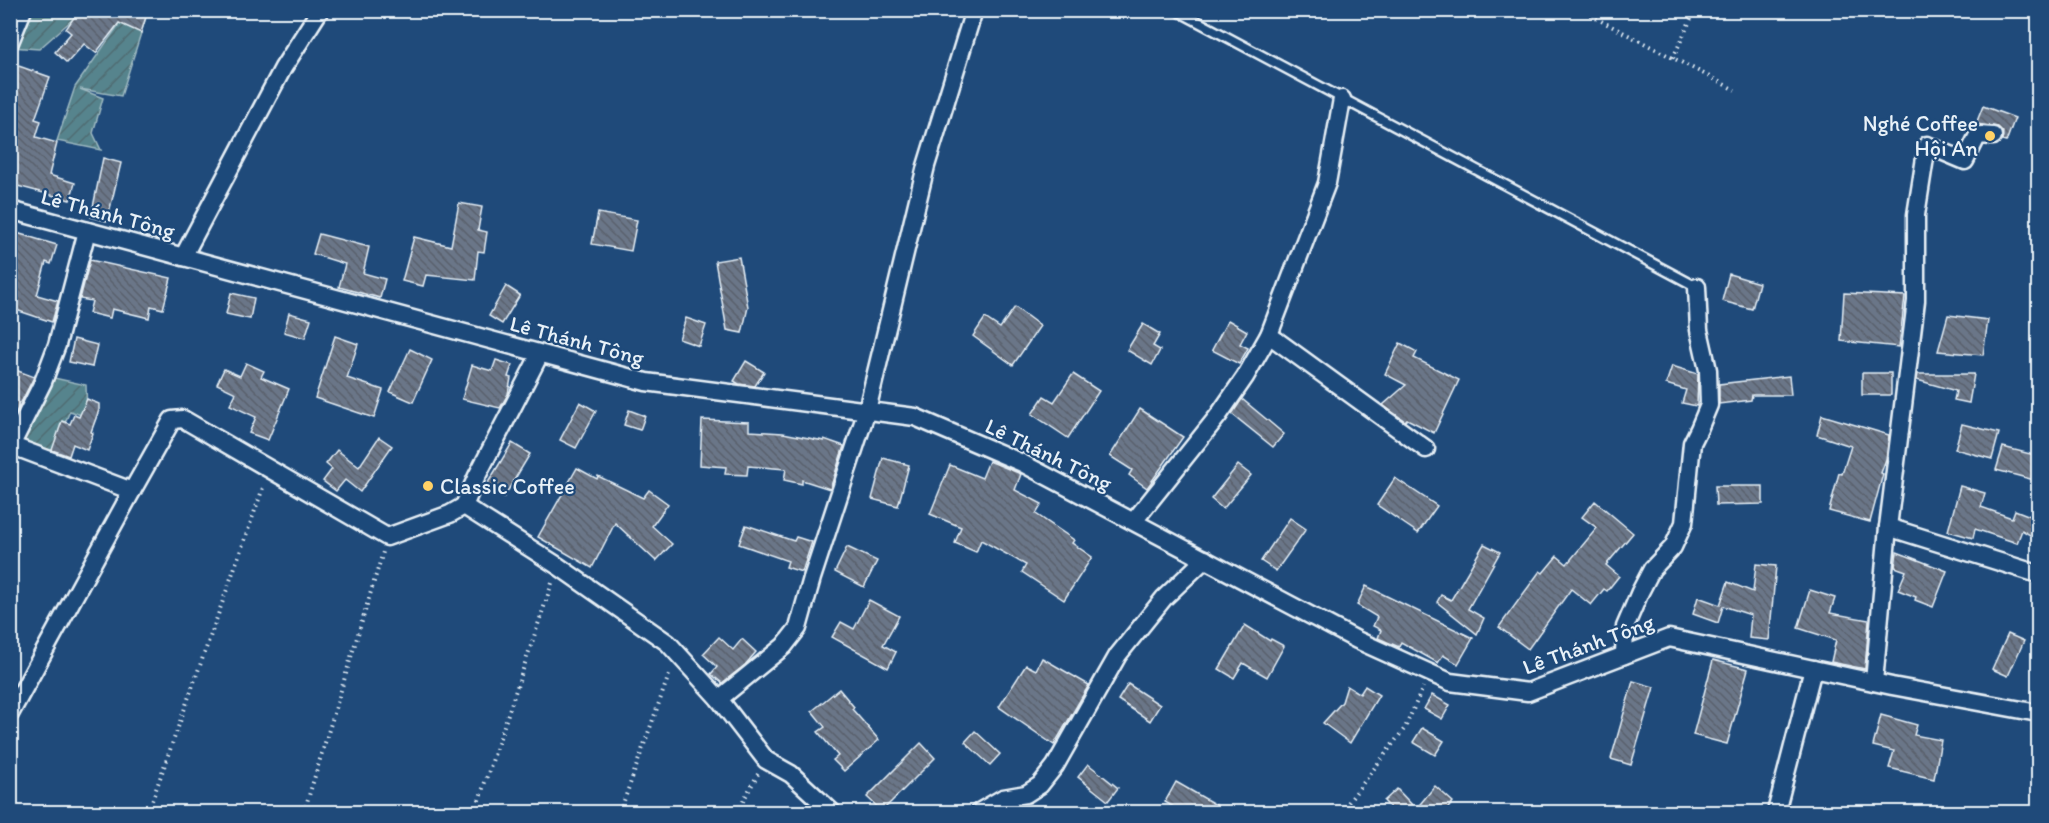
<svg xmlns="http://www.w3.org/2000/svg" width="2049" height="823" font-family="Itim,sans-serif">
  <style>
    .garden { fill: url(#garden-furrows); stroke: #9fbac2; stroke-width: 1.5 }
    .building { fill: url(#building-back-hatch); stroke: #e8f1f8; stroke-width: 1.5 }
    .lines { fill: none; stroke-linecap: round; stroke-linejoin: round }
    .service-casing { stroke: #e8f1f8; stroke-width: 13 }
    .minor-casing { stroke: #e8f1f8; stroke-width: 21 }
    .path { stroke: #e8f1f8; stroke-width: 4; stroke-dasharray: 1.5 4.5; stroke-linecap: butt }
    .service { stroke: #1f4a7a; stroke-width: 8 }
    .minor { stroke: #1f4a7a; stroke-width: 16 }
    .poi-dot { fill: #ffd166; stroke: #1f4a7a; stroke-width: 2 }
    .labels { text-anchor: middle; stroke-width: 4.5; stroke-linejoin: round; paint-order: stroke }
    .poi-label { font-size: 22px; fill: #e8f1f8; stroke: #1f4a7a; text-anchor: end }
    .street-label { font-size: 22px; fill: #e8f1f8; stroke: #1f4a7a }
  </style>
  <defs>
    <pattern id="garden-furrows" width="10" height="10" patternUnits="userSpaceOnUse" patternTransform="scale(1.5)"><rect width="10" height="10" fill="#56848d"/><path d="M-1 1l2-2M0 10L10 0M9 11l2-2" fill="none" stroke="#506c72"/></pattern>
    <pattern id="building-back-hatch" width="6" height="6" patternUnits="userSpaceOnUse" patternTransform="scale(1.5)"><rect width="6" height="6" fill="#6a7688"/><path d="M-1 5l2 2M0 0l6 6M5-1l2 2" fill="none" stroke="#5a616c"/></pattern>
  </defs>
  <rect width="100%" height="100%" fill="#1f4a7a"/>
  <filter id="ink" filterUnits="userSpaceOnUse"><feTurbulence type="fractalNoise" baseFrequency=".0167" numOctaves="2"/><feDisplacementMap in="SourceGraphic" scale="12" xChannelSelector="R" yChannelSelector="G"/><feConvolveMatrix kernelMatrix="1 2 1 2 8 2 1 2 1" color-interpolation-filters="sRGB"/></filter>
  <g filter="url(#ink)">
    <g class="garden">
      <polygon points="28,11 82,11 39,49 11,47"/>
      <polygon points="100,11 148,11 121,96 80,89 103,98 93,133 101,150 57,141 75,87 118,26"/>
      <polygon points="45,376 86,385 87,417 70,411 49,460 11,445"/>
    </g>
    <g class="building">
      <polygon points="79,10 148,10 141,33 119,23 96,53 84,44 67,63 55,52 71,33 66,29"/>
      <polygon points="10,63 50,77 35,119 41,121 36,137 57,143 49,175 75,183 70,200 10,184"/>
      <polygon points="1983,106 2015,118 2006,142 2002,141 2003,132 1998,127 1976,124"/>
      <polygon points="103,158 121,163 107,221 91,217"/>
      <polygon points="459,203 482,207 478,230 487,232 484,252 478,251 475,280 426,275 423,286 402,281 414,237 451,246"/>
      <polygon points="598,213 637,220 631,251 592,244"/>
      <polygon points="10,231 57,245 51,264 46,262 37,295 58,301 52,322 10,308 10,288 15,275 10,274"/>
      <polygon points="319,234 369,247 363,273 385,279 380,298 339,287 345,264 313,254"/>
      <polygon points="739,257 748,307 742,333 727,330 715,261"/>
      <polygon points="90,260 171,278 163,309 151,306 149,318 112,309 110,318 89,313 92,301 80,299"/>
      <polygon points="1729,274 1759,283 1752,309 1722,301"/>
      <polygon points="506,286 520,295 502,324 489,316"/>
      <polygon points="231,293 254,298 250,319 226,314"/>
      <polygon points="1844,293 1905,296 1899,347 1841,341"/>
      <polygon points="1015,307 1040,326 1013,365 973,336 985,318 1000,328"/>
      <polygon points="289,313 311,319 305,338 284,332"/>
      <polygon points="1948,315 1988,320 1983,355 1938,351"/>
      <polygon points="686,318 706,325 699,346 679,339"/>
      <polygon points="1228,320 1247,331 1240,344 1248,348 1239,364 1212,350"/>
      <polygon points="1143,324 1160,334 1153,346 1160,350 1152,365 1127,350"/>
      <polygon points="335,336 358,344 347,378 383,390 374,418 315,398"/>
      <polygon points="74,339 97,345 92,367 69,362"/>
      <polygon points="1400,343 1417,352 1414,358 1459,380 1434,433 1407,419 1405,421 1383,405 1406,385 1385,374"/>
      <polygon points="410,349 432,360 413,402 390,392"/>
      <polygon points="496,360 512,365 508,377 511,378 508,394 500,408 462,399 472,365 492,371"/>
      <polygon points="746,361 764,372 755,386 739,384 734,381"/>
      <polygon points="246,363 264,371 261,377 289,389 268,440 249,433 256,417 230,405 236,393 217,384 224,369 240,376"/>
      <polygon points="1672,366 1698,374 1697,406 1682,403 1686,390 1666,384"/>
      <polygon points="10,368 34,377 10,424"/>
      <rect x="1862" y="373" width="29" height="22"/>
      <polygon points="1073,374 1099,391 1068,438 1032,414 1044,396 1054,402"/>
      <polygon points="1918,374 1974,374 1969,403 1954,400 1956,391 1917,380"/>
      <polygon points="1789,376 1791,395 1752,395 1751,400 1719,404 1719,384"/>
      <polygon points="87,399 99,404 99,410 91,432 93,433 87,450 73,444 69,456 52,450 62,421 70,424 74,415 79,417"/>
      <polygon points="1242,399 1284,434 1273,447 1232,414"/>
      <polygon points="580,402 596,411 576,448 560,440"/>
      <polygon points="1140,409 1183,437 1147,488 1129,475 1132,470 1110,456"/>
      <polygon points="629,410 645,416 640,430 624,425"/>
      <polygon points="1822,415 1889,435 1886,459 1881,473 1883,474 1870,522 1829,511 1839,473 1842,474 1851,446 1817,435"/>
      <polygon points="702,420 749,422 749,431 783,433 824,441 824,439 844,446 830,489 802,480 802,484 784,480 786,469 748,466 747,475 725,474 726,467 700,465"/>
      <polygon points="1962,424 1999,433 1992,459 1955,449"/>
      <polygon points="379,437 392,446 360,492 345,480 336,491 323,481 332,469 326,464 337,450 359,467"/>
      <polygon points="512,443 530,454 504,497 486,486"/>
      <polygon points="2003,447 2038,456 2038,481 1996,470"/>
      <polygon points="883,458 909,465 898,506 872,499"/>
      <polygon points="989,461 1021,474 1015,490 1042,504 1036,514 1074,540 1072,543 1092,557 1064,600 1022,572 1026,565 981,540 976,552 955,543 961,527 930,514 950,465 982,478"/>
      <polygon points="1238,465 1251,475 1223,509 1211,499"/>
      <polygon points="577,468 597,479 598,476 643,498 649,490 668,504 652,526 672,544 656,561 615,523 592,568 538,537"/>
      <polygon points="1395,478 1437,506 1418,533 1377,505"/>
      <polygon points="1715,486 1763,486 1763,504 1716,505"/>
      <polygon points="1960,486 1985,493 1981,507 2012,518 2015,510 2038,519 2038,540 2022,530 2017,543 1975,529 1973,538 1948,531"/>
      <polygon points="1595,501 1633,533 1606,565 1619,576 1607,591 1604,589 1591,605 1571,589 1528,649 1499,627 1540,571 1543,573 1557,556 1567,564 1597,528 1582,517"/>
      <polygon points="1290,518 1306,529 1276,571 1261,561"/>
      <polygon points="746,525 794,541 796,537 812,542 802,572 786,567 788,561 739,544"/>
      <polygon points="1484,544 1500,552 1468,609 1484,618 1477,634 1437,602 1441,595 1451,600"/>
      <polygon points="847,547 877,561 864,587 835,572"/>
      <polygon points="1897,552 1947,571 1933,607 1915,600 1916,597 1898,590 1906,571 1895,567"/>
      <polygon points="1756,564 1776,566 1769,640 1749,638 1751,615 1723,606 1718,623 1693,614 1698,597 1720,605 1728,582 1753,592"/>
      <polygon points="1366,586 1473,638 1458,664 1443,655 1438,663 1401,642 1399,647 1378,638 1381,630 1373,626 1377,617 1357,605"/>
      <polygon points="1810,590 1835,598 1830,613 1869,620 1865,669 1831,662 1836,640 1798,628"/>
      <polygon points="869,600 899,616 883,645 896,652 888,668 832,637 841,622 854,629"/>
      <polygon points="1245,625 1270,641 1271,639 1284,646 1267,677 1243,663 1234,678 1219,669"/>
      <polygon points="2008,634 2024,641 2008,676 1992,669"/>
      <polygon points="719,637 733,650 742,639 756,652 745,665 722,683 711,674 717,667 703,654"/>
      <polygon points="1042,658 1089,685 1054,745 999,707 1026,665 1036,670"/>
      <polygon points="1713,660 1748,669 1727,744 1693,735"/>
      <polygon points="1633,681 1654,687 1631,765 1611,759"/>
      <polygon points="1128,684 1160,705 1150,721 1118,700"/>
      <polygon points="1347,686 1360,694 1365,686 1379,695 1350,743 1323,723 1342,702"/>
      <polygon points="839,689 854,707 852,709 879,740 844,771 833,760 838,756 818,732 825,727 812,711"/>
      <polygon points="1432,695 1450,705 1442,719 1424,709"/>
      <polygon points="1881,715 1917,725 1914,735 1941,740 1934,779 1889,768 1894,751 1873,746"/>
      <polygon points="1422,728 1444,741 1435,755 1413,742"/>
      <polygon points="975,731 1000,754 990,765 965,742"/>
      <polygon points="921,743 935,758 882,811 867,797"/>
      <polygon points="1088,764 1118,788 1108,801 1078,777"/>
      <polygon points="1176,782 1230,813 1184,813 1165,802"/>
      <polygon points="1435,786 1453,802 1444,813 1395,813 1384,801 1397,789 1416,809"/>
    </g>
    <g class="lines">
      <g class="service-casing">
        <polyline id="service" points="1176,10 1697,287"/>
      </g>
      <g class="minor-casing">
        <g id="minor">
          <polyline points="10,42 23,10"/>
          <polyline points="10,210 646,382 915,417 1022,463 1357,640 1450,682 1528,692 1669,638 1892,686 2038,713"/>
          <polyline points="183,257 283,68 320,10"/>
          <polyline points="1269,335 1426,449"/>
          <polyline points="10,445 132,491 172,420 183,419 387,537 450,514 464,506 558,566 668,643 719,699 766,760 791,774 832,812"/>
          <polyline points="11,446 43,382 57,345 87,231"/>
          <polyline points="464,506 477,476 540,354"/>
          <polyline points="1134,521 1218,416 1245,377 1269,335 1327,183 1342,99"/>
          <polyline points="1888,527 2038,574"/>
          <polyline points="1624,655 1625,627 1640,592 1652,569 1673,547 1684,523 1692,443 1699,429 1709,405 1708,370 1699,330 1697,287"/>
          <polyline points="1874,682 1888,527 1916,301 1916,215 1927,145 1965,161 1978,135 1993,136"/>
          <polyline points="719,699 784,646 798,628 812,578 867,410 926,166 974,10"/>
          <polyline points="10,714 132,491"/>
          <polyline points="979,812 1003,798 1026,794 1040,785 1055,766 1118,655 1164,598 1205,559"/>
          <polyline points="1776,812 1813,669"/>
        </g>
      </g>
      <g class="path">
        <polyline points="1580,10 1735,90"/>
        <polyline points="1673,58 1695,10"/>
        <polyline points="148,812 264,485"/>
        <polyline points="304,812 383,552"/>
        <polyline points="475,812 552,583"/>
        <polyline points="620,812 670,672"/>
        <polyline points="737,812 758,774"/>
        <polyline points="1341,812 1405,728 1423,687"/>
      </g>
      <use href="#service" class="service"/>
      <use href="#minor" class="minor"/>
    </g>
  </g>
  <g class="poi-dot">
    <circle cx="1990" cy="136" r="6"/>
    <circle cx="428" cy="486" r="6"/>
  </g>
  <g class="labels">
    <g class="poi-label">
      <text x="1978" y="131">Nghé Coffee<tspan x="1978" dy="25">Hội An</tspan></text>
      <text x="440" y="494" text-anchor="start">Classic Coffee</text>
    </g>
    <g class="street-label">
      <text transform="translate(108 213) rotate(15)" y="8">Lê Thánh Tông</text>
      <text transform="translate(577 340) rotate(15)" y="8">Lê Thánh Tông</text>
      <text transform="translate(1049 454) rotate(26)" y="8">Lê Thánh Tông</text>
      <text transform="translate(1588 644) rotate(-20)" y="8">Lê Thánh Tông</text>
    </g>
  </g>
  <rect width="2049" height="823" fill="none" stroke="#1f4a7a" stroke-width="36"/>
  <rect x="18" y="18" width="2013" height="787" fill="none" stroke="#e8f1f8" stroke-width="2" filter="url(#ink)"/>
</svg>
